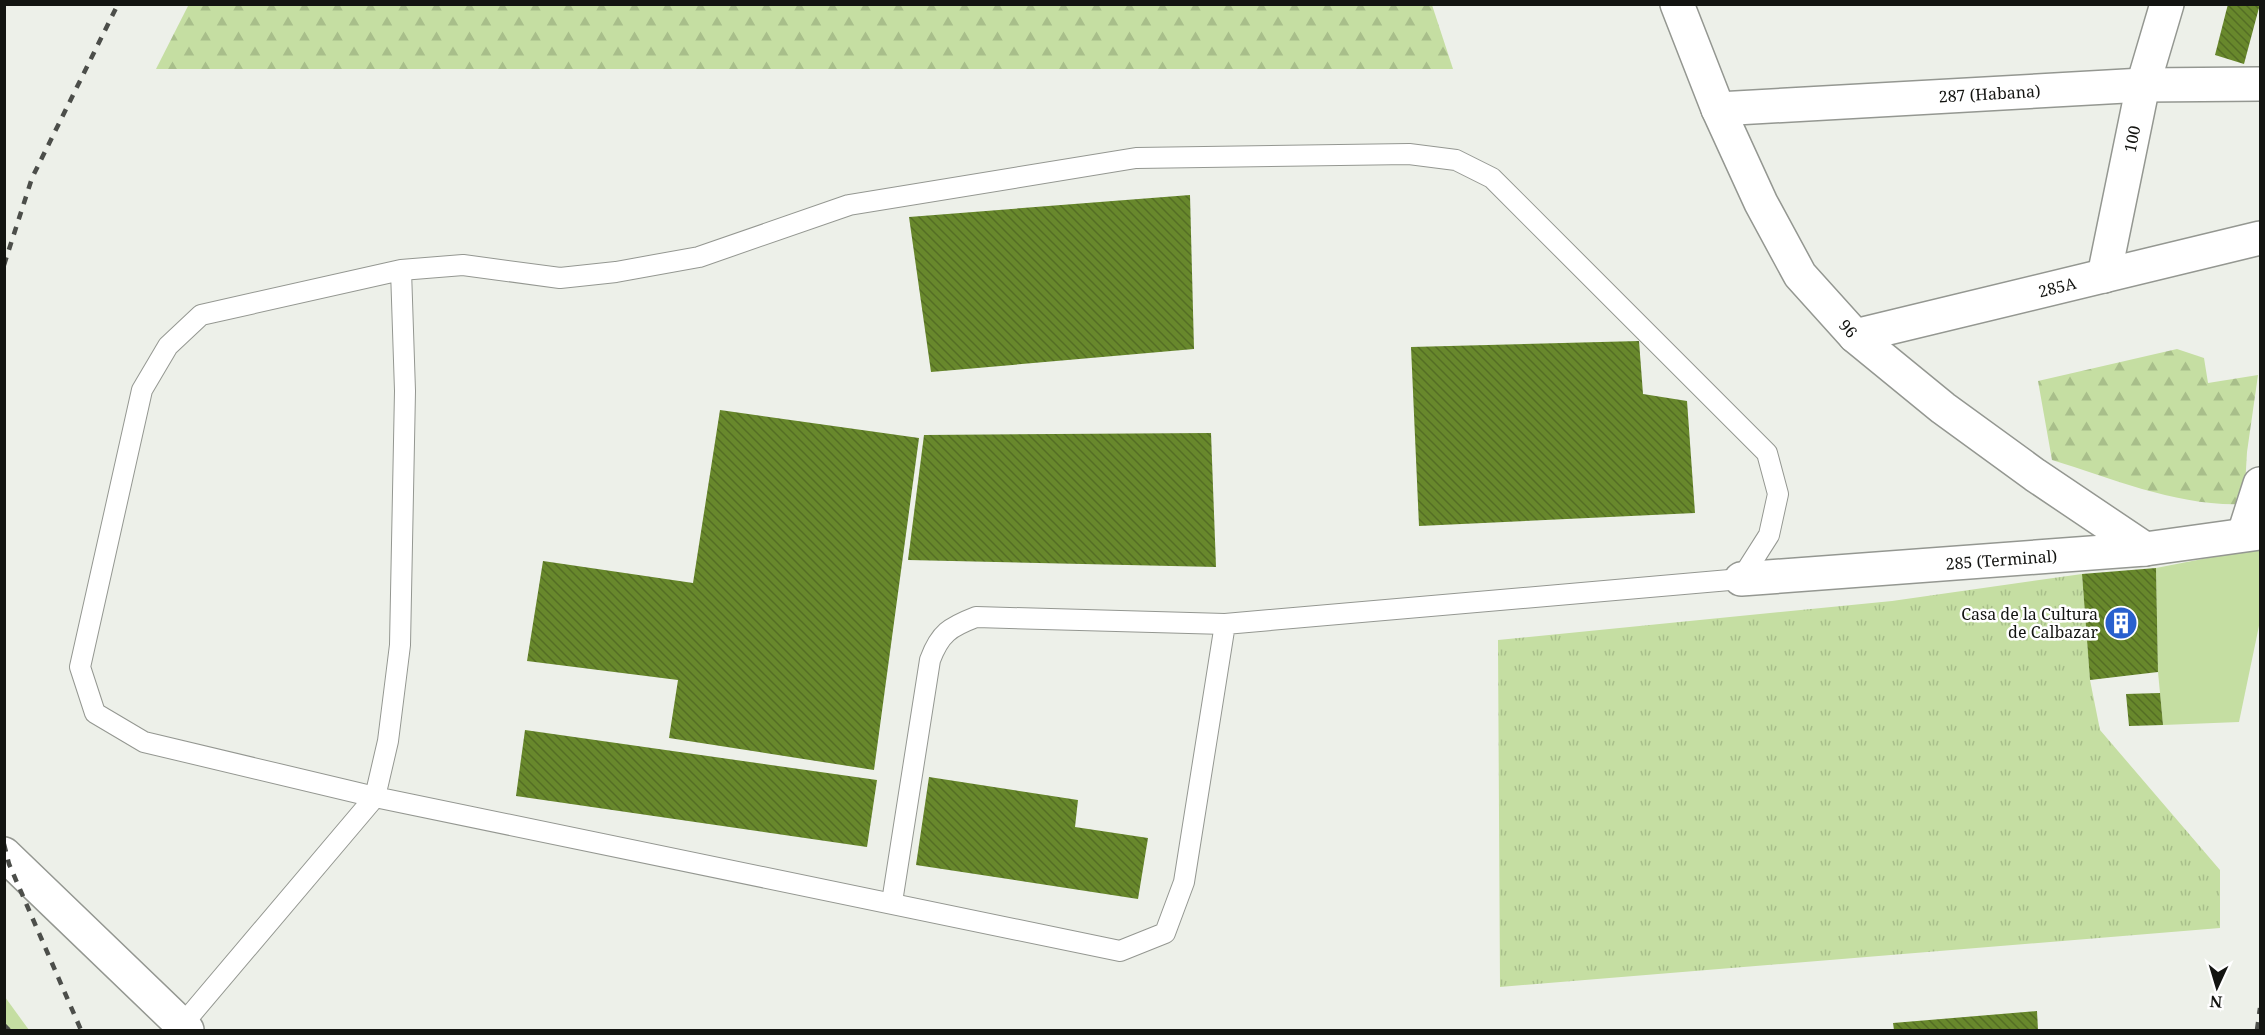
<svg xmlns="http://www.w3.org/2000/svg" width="2265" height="1035" font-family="'Noto Serif',serif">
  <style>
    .grass { fill: url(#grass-tufts) }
    .forest { fill: url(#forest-firs) }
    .green { fill: #c5dea2 }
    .building { fill: url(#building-back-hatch) }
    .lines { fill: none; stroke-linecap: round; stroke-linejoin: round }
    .service-casing { stroke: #949791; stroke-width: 22 }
    .minor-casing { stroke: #949791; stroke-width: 36 }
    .secondary-casing { stroke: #949791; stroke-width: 36 }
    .service { stroke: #fff; stroke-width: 20 }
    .minor { stroke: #fff; stroke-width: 33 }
    .secondary { stroke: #fff; stroke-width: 33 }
    .rail { stroke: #4c4e4a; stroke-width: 4.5; stroke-dasharray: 8 8; stroke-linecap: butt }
    .labels { text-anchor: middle; stroke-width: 5; stroke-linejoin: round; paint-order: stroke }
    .street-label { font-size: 16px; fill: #131411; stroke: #fff }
    .poi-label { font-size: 16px; fill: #131411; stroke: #fff; text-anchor: end }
  </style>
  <defs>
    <pattern id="grass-tufts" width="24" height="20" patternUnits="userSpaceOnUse" patternTransform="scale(1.5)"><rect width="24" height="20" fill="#c5dea2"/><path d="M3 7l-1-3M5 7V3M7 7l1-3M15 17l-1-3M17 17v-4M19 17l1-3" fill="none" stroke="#a8be8a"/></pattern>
    <pattern id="forest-firs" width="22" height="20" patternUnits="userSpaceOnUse" patternTransform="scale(1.5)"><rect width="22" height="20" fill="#c5dea2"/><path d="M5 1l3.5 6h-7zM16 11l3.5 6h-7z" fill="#a8be8a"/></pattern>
    <pattern id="building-back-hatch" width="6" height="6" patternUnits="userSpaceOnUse" patternTransform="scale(1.5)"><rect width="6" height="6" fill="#68882c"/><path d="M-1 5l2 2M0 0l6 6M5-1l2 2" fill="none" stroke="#546e24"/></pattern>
  </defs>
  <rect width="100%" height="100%" fill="#edf0e9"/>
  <polygon class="grass" points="2082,574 2090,680 2100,730 2220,870 2220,928 1500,987 1498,640 1892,601"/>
  <g class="forest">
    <polygon points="189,4 1432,5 1453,69 156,69"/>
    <path d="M 2177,349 L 2204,358 L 2208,383 L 2258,375 L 2247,452 L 2244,504 C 2179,507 2114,479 2052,460 L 2038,381 Z"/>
  </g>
  <g class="green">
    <polygon points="2259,548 2260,621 2239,722 2163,725 2158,672 2156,568"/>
    <polygon points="4,997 5,997 29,1030 5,1030"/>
  </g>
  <g class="building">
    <polygon points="2228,4 2260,4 2244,64 2215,55"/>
    <polygon points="1190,195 1194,349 931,372 909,217"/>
    <polygon points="1639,341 1643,394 1687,401 1695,513 1419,526 1411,347"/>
    <polygon points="720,410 919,438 874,770 669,738 678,680 527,661 543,561 693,583"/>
    <polygon points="1211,433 1216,567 908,560 924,435"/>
    <polygon points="2156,568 2158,672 2090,680 2082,574"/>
    <polygon points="2160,693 2163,725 2129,726 2126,694"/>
    <polygon points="525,730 877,780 867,847 516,796"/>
    <polygon points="929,777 1078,800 1075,827 1148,838 1138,899 916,865"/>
    <polygon points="2037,1011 2038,1030 1894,1030 1893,1023"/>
  </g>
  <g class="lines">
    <g class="service-casing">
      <g id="service">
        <path d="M 892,902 L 930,660 C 940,633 950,627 976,617 L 1225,624"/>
        <polyline points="182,1025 375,797 1120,951 1165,933 1184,882 1225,624 1741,579 1769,535 1778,494 1767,453 1492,178 1456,160 1409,154 1136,158 849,205 699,257 616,272 560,278 463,265 401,270 201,315 168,346 142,390 80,667 95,713 144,742 375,797 388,741 400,645 405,391 401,270"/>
      </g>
    </g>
    <g class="minor-casing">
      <g id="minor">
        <path id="s1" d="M 1677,4 L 1718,109 L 1761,203 L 1800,275 L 1855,336 L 1943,408 L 2035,475 L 2145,549"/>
        <path id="s2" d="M 1718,109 L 2143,85 L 2260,84"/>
        <path id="s3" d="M 2104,276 L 2143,85 L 2167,4"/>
        <path id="s4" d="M 1855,336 L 2260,238"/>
        <polyline points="2244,534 2260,484"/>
        <path id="s5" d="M 1741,579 L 2145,549 L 2260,533"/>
      </g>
    </g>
    <g class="secondary-casing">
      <polyline id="secondary" points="4,854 187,1030"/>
    </g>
    <use href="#service" class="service"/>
    <use href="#minor" class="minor"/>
    <use href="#secondary" class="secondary"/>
    <g class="rail">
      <polyline points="4,265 32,178 118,4"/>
      <polyline points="4,844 9,864 81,1030"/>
      <polyline points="4,1025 9,1030"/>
      <polyline points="2257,1030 2260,1008"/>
    </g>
  </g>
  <defs>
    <g id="building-disc" transform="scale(1.725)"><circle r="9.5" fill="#2960ce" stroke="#fff"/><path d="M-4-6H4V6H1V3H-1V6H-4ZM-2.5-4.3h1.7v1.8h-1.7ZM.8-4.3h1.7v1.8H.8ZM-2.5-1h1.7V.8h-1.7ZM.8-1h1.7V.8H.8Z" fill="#fff"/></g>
  </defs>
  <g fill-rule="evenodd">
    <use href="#building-disc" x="2121" y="623"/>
  </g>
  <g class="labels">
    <g class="street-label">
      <text dy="6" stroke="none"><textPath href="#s2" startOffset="272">287 (Habana)</textPath></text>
      <text dy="6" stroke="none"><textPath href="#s3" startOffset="140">100</textPath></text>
      <text dy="6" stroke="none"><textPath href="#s4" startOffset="208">285A</textPath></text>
      <text dy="6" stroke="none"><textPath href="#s1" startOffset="370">96</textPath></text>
      <text dy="6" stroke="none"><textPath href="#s5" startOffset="261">285 (Terminal)</textPath></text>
    </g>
    <g class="poi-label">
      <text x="2098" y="620">Casa de la Cultura<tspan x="2098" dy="18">de Calbazar</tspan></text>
    </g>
  </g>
  <rect width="2265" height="1035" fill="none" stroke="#131411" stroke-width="12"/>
  <g transform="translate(2217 987) rotate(184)" stroke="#ffffff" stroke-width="4.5" paint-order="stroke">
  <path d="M0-4.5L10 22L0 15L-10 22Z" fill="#131411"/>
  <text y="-9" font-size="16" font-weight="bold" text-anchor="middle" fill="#131411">N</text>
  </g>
</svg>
